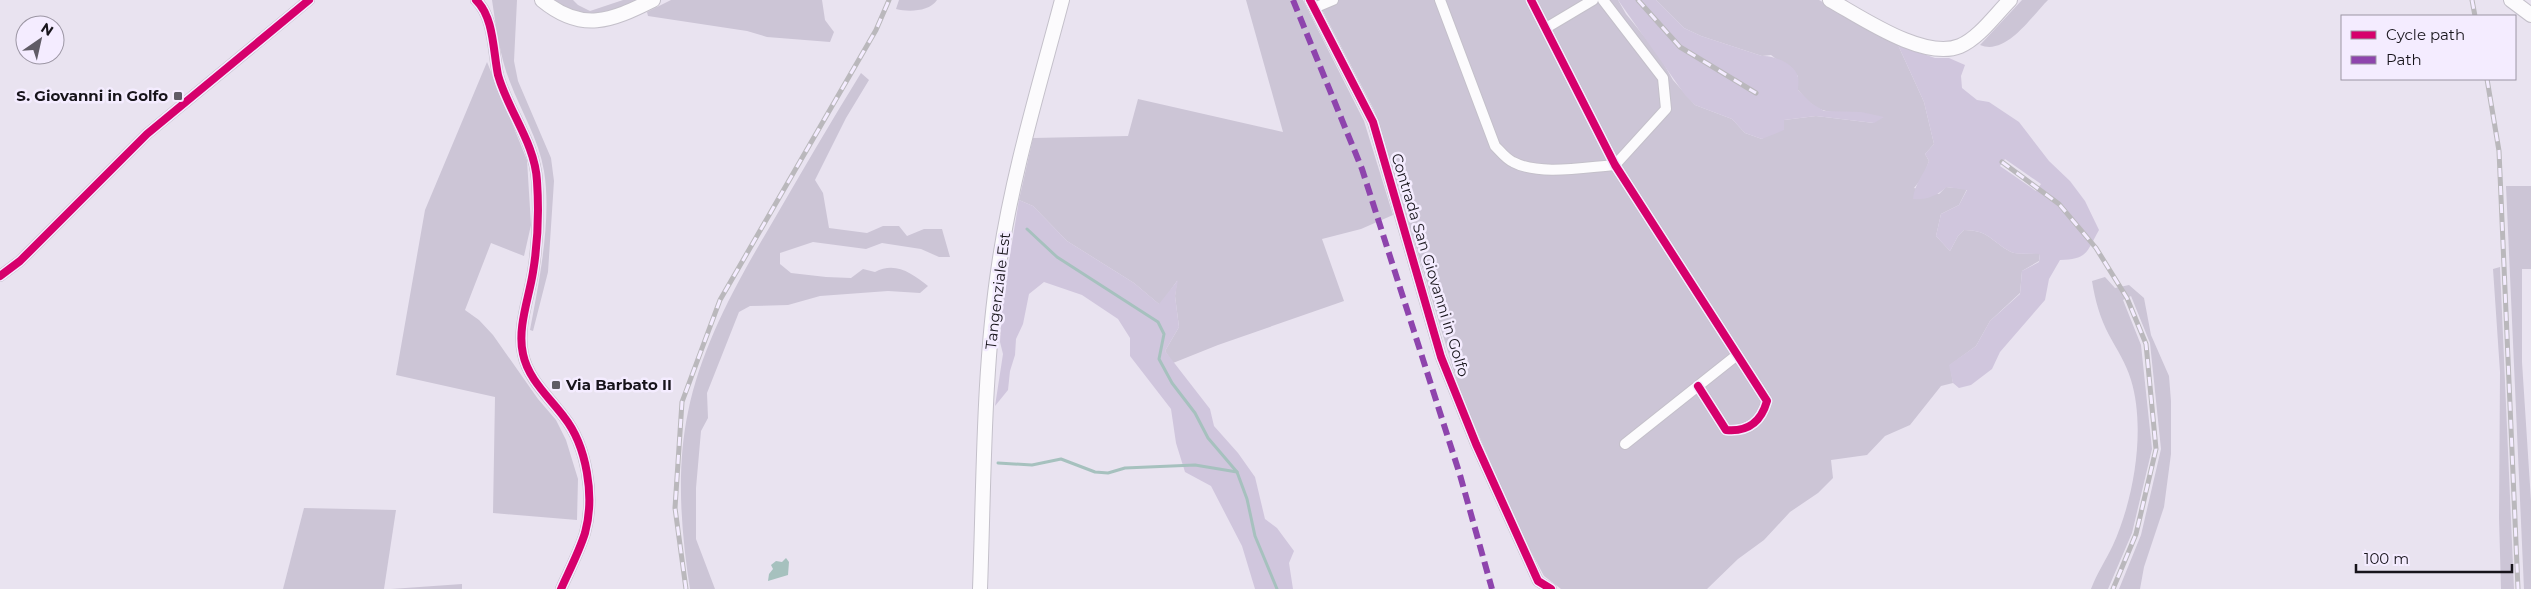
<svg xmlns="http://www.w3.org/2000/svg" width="2531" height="589" font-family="Montserrat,sans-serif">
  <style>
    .green { fill: #ccc5d6 }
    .forest { fill: #d0c6dd; fill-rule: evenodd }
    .water { fill: #a6c1be }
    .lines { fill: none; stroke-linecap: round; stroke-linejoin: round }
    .stream { stroke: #a6c1be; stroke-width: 3 }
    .minor-casing { stroke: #c4c0ca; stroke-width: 12 }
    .major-casing { stroke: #c4c0ca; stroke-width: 16 }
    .minor { stroke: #fcfbfd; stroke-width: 10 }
    .major { stroke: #fcfbfd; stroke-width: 14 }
    .rail-casing { stroke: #bab8bc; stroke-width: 5 }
    .rail { stroke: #f4ecff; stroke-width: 3; stroke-dasharray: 9; stroke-linecap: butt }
    .quiet { stroke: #8e44ad; stroke-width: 6; stroke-dasharray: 12 6; stroke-linecap: butt }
    .cycleway-casing { stroke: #f4ecff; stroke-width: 11 }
    .cycleway { stroke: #d6006c; stroke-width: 8 }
    .poi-dot { fill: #605c66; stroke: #f4ecff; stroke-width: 2 }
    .labels { text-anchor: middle; stroke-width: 5; stroke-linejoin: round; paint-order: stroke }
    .poi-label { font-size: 15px; font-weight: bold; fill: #17141b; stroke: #f4ecff; text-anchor: end }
    .street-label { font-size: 15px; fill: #17141b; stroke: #f4ecff }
  </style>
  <rect width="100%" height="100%" fill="#e9e3f0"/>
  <g class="green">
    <path d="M 492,0 L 517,0 L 514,61 L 518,81 L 551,158 L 554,181 L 548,272 L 533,331 L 530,330 C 539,282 552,219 544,171 C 539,140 521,111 510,82 C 500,57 496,27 492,0 Z"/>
    <path d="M 554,0 L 573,0 L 578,5 L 590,11 L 623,0 L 636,0 L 636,2 C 602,14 586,24 554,0 Z"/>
    <polygon points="671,0 822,0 825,20 834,32 830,42 767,37 747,31 648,16 647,12"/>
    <path d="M 899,0 L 937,0 C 929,12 908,12 896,9 Z"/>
    <polygon points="1246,0 1303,0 1364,121 1393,215 1361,229 1322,239 1344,301 1218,345 1173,363 1165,351 1179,327 1175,296 1177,281 1160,305 1134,283 1067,241 1033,206 1019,200 1033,138 1128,136 1138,99 1283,132"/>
    <path d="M 1317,0 L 1618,0 L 1626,14 L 1657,52 L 1673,80 L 1695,105 L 1732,119 L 1745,133 L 1762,139 L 1784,120 L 1816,116 L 1874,123 C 1852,105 1850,116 1826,111 C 1814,109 1805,98 1798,90 L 1798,76 L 1771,55 L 1762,56 L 1701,36 L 1684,28 L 1656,0 L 1819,0 L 1898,45 L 1924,102 L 1934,144 L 1925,154 L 1929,161 L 1923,177 L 1914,188 L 1939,194 L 1946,187 L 1967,189 L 1959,205 L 1941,214 L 1936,236 L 1950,251 L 1958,236 L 1964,230 C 1989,230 1992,242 2011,252 C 2018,255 2032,253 2040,253 L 2039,261 L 2022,271 L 2020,293 L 1990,321 L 1976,346 L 1950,365 L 1953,383 L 1941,386 L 1910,425 L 1885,436 L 1867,455 L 1831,460 L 1833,478 L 1818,493 L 1790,512 L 1764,540 L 1738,559 L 1707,589 L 1561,589 L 1544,576 L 1520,531 L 1460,391 L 1374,110 Z"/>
    <path d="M 2022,0 L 2048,0 C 2031,17 2006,56 1980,45 Z"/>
    <polygon points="487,62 527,160 531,225 524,256 491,243 465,310 479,320 493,335 538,399 556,420 566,440 578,479 577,520 493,513 495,397 396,375 425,210"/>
    <path d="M 861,73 L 869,80 L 846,118 L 815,180 L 823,193 L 829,228 L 867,233 L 883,226 L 899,226 L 907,236 L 924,229 L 942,229 L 950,257 L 939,257 L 921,249 L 882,243 L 866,249 L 813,242 L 780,253 L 780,264 L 791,273 L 826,277 L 851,278 L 863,269 L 875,272 C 895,261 912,273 928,286 L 920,293 L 888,291 L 820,296 L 788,305 L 750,306 L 739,312 L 707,393 L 708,418 L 701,431 L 696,488 L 696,539 L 715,589 L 690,589 C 681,532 676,469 688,412 C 702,344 737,282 772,223 C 801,173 830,123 861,73 Z"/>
    <polygon points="2506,186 2531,186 2531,269 2522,269 2522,362 2531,501 2531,589 2524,589"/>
    <polygon points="2500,267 2514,589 2501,589 2499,518 2500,372 2493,269"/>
    <path d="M 2105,277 L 2115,288 L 2129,285 L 2144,298 L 2151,335 L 2169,376 L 2171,401 L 2171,454 L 2164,507 L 2144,567 L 2140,589 L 2119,589 L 2141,535 L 2161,449 L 2150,343 L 2131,296 L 2123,300 L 2141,345 L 2152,449 L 2132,533 L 2108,589 L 2091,589 C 2097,573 2106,560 2113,545 C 2134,499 2146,429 2131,380 C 2126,363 2117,350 2109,335 C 2100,318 2095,300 2092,281 Z"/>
    <polygon points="304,508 396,510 384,589 283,589"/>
    <polygon points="462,584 462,589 391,589"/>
  </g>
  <g class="forest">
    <path d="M 1618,0 L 1656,0 L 1684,28 L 1701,36 L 1762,56 C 1774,55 1795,64 1798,77 C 1799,81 1798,86 1798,90 L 1811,103 L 1824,111 L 1861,112 L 1884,117 L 1874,123 L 1816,116 L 1784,120 L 1784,130 L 1762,139 L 1745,133 L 1732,119 L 1695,105 L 1685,95 Z"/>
    <path d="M 1898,45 L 1935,58 L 1949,58 L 1965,65 L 1961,76 L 1962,88 L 1977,100 L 1989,102 L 2019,122 L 2049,161 L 2070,181 L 2085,201 L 2099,230 C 2086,253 2088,259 2060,260 L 2049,279 L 2045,300 L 2000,352 L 1992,369 L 1971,385 L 1959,388 L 1953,383 L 1949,365 L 1976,346 L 1990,321 L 2020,294 L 2022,271 L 2039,262 L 2040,254 C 2032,253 2019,255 2011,252 C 1992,242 1989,230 1964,230 L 1958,236 L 1950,251 L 1936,236 L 1941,214 L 1959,205 L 1967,190 L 1947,187 C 1936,196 1927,200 1913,199 C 1914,185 1924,174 1929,161 L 1925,154 L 1934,144 L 1924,102 ZM 2005,159 L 2041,184 L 2036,191 L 2000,166 Z"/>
    <polygon points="1019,200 1033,206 1067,241 1134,283 1159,304 1178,280 1175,296 1179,327 1165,351 1210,409 1214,426 1238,453 1255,477 1265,519 1277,528 1294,551 1289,563 1293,589 1255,589 1242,546 1211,486 1185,472 1176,443 1171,409 1130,356 1130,338 1118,319 1082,295 1044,282 1029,294 1023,324 1016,339 1015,355 1010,371 1008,390 995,406 1003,354 1000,342 1002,304"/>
  </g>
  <polygon class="water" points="786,558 789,562 788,575 768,581 769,574 773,569 771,565 776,561 782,562"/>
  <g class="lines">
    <g class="stream">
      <polyline points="1027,229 1057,257 1158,322 1164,334 1159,359 1172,383 1195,413 1208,438 1237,472 1247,499 1255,536 1277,589"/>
      <polyline points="998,463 1032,465 1061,459 1095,472 1108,473 1125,468 1195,465 1237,472"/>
    </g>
    <g class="minor-casing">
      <g id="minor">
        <path d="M 476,0 C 494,17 493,51 498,75 C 508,111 535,143 537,181 C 539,211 538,242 533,272 C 529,298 517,328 523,354 C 528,379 549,397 564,417 C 587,446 595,497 585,533 C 579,552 569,571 561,589"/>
        <polyline points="1310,0 1373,122 1441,357 1476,444 1538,581 1551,589"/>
        <path d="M 1440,0 L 1495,146 C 1500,151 1506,159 1513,162 C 1539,176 1586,167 1615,165 L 1666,109 L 1663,78 L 1603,0"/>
        <path d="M 1531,0 L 1615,165 L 1767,401 C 1761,422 1748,432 1726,430 L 1698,386"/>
        <polyline points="1314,8 1333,0"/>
        <polyline points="1546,28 1593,0"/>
        <polyline points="0,276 20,261 147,134 309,0"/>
        <polyline points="1625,444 1737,355"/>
      </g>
    </g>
    <g class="major-casing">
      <g id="major">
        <path d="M 542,0 C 582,33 611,21 653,0"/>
        <path d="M 1830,0 C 1861,17 1924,61 1960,46 C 1979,38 1995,15 2010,0"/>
        <polyline points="2511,0 2531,15"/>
        <path d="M 980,589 C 984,481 983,371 999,265 C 1012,175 1039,87 1062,0"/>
      </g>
    </g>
    <use href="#minor" class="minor"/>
    <use href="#major" class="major"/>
    <g class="rail-casing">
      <g id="rail">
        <polyline points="1638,0 1680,47 1756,93"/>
        <polyline points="2472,0 2475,16"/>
        <polyline points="2487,79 2499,151 2518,589"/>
        <polyline points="2002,162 2059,204 2096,248 2127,298 2146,344 2156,449 2136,534 2113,589"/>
        <polyline points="686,589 675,508 682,402 720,300 876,30 889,0"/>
      </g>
    </g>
    <use href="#rail" class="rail"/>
    <polyline class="quiet" points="1293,0 1362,169 1460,475 1492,589"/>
    <g class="cycleway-casing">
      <g id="cycleway">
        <path d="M 476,0 C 494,17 493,51 498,75 C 508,111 535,143 537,181 C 539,211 538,242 533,272 C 529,298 517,328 523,354 C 528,379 549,397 564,417 C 587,446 595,497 585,533 C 579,552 569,571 561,589"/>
        <polyline points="1310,0 1373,122 1441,357 1476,444 1538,581 1551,589"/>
        <path d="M 1531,0 L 1615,165 L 1767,401 C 1761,422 1748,432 1726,430 L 1698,386"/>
        <polyline points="0,276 20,261 147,134 309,0"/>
      </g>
    </g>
    <use href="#cycleway" class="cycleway"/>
  </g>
  <g class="poi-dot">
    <rect x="173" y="91" width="10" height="10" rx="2.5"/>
    <rect x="551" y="380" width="10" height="10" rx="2.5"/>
  </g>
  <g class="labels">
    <g class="poi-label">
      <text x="168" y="101">S. Giovanni in Golfo</text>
      <text x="566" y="390" text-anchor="start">Via Barbato II</text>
    </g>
    <g class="street-label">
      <text transform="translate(1430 265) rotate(73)" y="5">Contrada San Giovanni in Golfo</text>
      <text transform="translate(998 291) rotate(-83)" y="5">Tangenziale Est</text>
    </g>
  </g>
  <rect x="2341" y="15" width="175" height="65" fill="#f4ecff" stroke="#9c96a4"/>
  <rect x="2351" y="31" width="25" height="8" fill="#d6006c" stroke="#9c96a4"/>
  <text x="2386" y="40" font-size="15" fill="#17141b">Cycle path</text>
  <rect x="2351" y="56" width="25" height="8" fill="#8e44ad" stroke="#9c96a4"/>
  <text x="2386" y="65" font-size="15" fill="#17141b">Path</text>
  <g transform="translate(40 40) rotate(34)"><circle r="24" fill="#f4ecff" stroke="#9c96a4"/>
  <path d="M0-4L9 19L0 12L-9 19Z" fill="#605c66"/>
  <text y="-8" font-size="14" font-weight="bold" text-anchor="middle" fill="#17141b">N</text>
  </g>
  <path d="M2356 564v8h156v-8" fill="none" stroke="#17141b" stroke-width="2.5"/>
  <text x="2364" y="564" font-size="15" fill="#17141b" stroke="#f4ecff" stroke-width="4" paint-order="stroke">100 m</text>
</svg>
